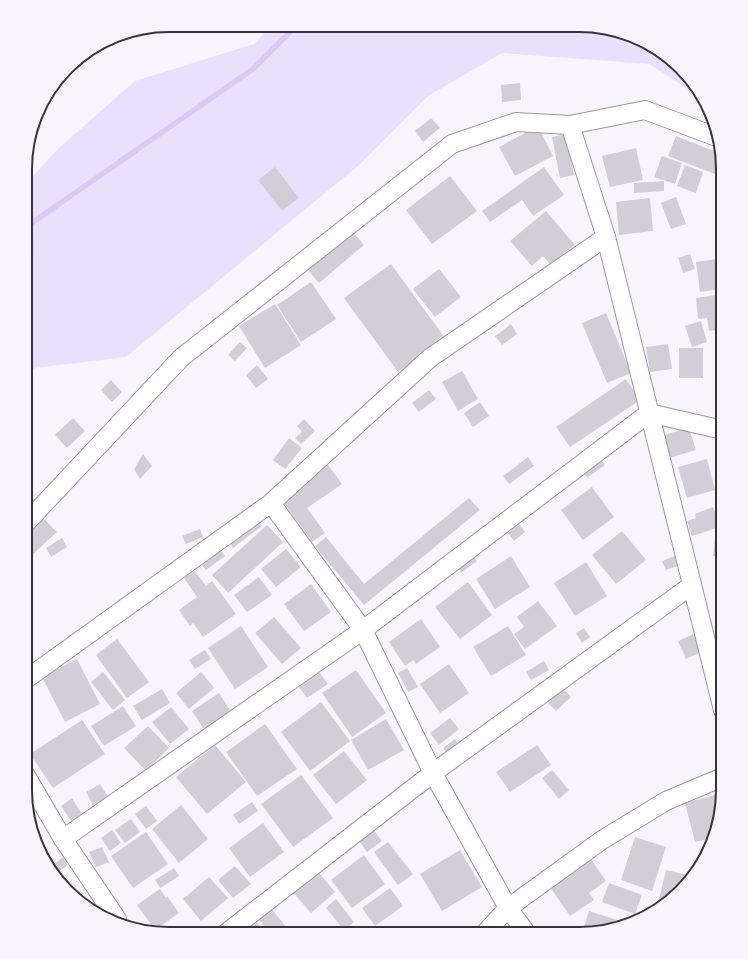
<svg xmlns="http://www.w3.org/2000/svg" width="748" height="959" font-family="'Alegreya Sans',sans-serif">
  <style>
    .green { fill: #eae0fd }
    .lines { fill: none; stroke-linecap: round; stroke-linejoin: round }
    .stream { stroke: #dbcaf7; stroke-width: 5.5 }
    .building { fill: #d1ced7 }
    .street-casing { stroke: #9a97a0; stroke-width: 20 }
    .street { stroke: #fff; stroke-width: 18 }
    .rim { fill: none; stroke: #353437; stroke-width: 2 }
  </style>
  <rect width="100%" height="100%" fill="#f8f4fe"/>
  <polygon class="green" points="273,25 598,26 659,49 704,97 705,100 649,64 502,53 428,96 358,166 126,357 35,368 26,378 26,183 59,148 135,81 254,44"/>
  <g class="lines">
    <polyline class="stream" points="26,227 253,69 297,25"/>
  </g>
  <g class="building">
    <polygon points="520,83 521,100 502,102 501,85"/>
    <polygon points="431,118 440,128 423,142 415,131"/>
    <polygon points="538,126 553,156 515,176 499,147"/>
    <polygon points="566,134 574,175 560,178 552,137"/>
    <polygon points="676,136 719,153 723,169 720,176 668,156"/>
    <polygon points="636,148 643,180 610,187 602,156"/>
    <polygon points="662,156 682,163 675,184 654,177"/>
    <polygon points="685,165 703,172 696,193 677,186"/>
    <polygon points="275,167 299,198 282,211 258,180"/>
    <polygon points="544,167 564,195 533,216 522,200 490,222 482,211"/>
    <polygon points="450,176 477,211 432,244 406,210"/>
    <polygon points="716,178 723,178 723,207 717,207"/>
    <polygon points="664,181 664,191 634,193 634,183"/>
    <polygon points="676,197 686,224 671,229 661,203"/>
    <polygon points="650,198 653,231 619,235 616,202"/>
    <polygon points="546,211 575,245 551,265 543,256 532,266 510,241"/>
    <polygon points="353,232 364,245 319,283 308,270"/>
    <polygon points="690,254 695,269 683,273 678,258"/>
    <polygon points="723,258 723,289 700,292 696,262"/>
    <polygon points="391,264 445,338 398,372 344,298"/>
    <polygon points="439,269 461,297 435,317 413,289"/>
    <polygon points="311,282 336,319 301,342 277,305"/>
    <polygon points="723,294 723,329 709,331 707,318 698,319 696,298"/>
    <polygon points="275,304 301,345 265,368 239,326"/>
    <polygon points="606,313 631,373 607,383 582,323"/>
    <polygon points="701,321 707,342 692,347 685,326"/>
    <polygon points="511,324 517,334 502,345 495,336"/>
    <polygon points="240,342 247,348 235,361 228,355"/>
    <polygon points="668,344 672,369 650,372 646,347"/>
    <polygon points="723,347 723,391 720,391 717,348"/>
    <rect x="679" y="348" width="24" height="30"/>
    <polygon points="257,365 268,379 256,388 246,375"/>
    <polygon points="462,371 478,399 458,411 442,382"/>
    <polygon points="626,379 640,400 570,447 556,427"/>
    <polygon points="111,380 122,392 112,402 101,390"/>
    <polygon points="429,390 436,399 419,412 412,403"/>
    <polygon points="480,402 489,416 473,427 464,413"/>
    <polygon points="73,418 85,431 67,448 55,435"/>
    <polygon points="304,419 315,431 301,444 295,438 302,432 297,426"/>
    <polygon points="689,428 696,450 669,458 663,435"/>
    <polygon points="289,438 302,448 285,469 273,460"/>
    <polygon points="143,454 152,466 140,479 134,469"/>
    <polygon points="598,455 605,465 587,478 580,468"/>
    <polygon points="528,457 534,466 509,484 503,476"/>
    <polygon points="707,459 715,490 687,498 678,467"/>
    <polygon points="326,462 342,484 307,508 325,533 312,542 279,496"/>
    <polygon points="722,485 723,485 723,501 718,499"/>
    <polygon points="592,487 614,517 583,540 561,510"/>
    <polygon points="469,498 480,510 364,605 315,546 326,537 364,584"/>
    <polygon points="713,507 715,512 723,509 723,526 692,536 687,521 696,518 695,514"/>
    <polygon points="42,517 57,532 32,555 25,549 26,532"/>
    <polygon points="256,519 262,526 233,548 228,540"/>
    <polygon points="519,524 525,532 514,541 508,533"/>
    <polygon points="267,525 283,542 228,593 212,575"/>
    <polygon points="200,529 203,537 186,544 182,536"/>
    <polygon points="622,531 646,560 616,584 592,555"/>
    <polygon points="716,531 723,532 723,557 713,556"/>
    <polygon points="62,538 67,547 51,557 46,548"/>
    <polygon points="220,549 225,556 206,570 200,563"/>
    <polygon points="286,549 301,567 276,587 261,569"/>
    <polygon points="470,551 477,561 461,573 454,563"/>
    <polygon points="511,556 530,587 495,609 476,579"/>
    <polygon points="675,556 678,566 666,570 662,561"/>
    <polygon points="586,562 607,596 575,616 554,583"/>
    <polygon points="723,563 723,591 722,591 718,564"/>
    <polygon points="194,570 206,586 212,581 236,614 203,637 193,623 190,626 179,610 197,597 184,578"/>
    <polygon points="259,577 272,595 247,612 234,595"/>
    <polygon points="468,582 492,615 460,639 435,607"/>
    <polygon points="311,584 331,612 304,631 284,604"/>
    <polygon points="538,601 557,626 525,649 514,634 524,627 517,617"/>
    <polygon points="274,617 301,648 282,664 255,633"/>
    <polygon points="421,619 440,647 416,664 413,660 405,666 389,642"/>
    <polygon points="241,626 268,667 235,689 208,648"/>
    <polygon points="508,626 526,655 491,676 473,647"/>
    <polygon points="584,628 590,637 582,643 576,633"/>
    <polygon points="696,633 704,651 686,659 678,641"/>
    <polygon points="117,639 149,682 127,698 96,655"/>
    <polygon points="205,650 211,659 195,669 189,660"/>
    <polygon points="77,659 100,704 65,722 42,677"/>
    <polygon points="544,661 549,670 531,680 526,672"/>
    <polygon points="449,664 469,693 440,713 420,684"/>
    <polygon points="407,668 418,687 408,692 398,673"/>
    <polygon points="317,669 328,684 307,698 297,684"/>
    <polygon points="356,670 386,713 352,737 322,693"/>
    <polygon points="103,672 125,700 113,710 91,682"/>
    <polygon points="201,672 214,688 189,709 176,693"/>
    <polygon points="563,688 571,697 556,711 548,703"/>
    <polygon points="162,689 170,703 142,720 133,706"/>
    <polygon points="219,693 232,713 205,731 192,711"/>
    <polygon points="321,702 350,741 310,771 281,732"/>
    <polygon points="123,706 136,726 104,746 91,726"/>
    <polygon points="171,707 189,729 170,744 152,722"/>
    <polygon points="450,718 459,729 439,745 430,733"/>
    <polygon points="386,719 404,750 368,770 351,740"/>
    <polygon points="82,720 105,754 53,788 30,754"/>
    <polygon points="265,724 297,769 257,796 226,752"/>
    <polygon points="148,726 169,748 146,771 124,748"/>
    <polygon points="455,739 460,748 448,756 443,748"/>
    <polygon points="215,745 246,782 207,814 176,777"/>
    <polygon points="537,745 551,765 510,792 496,772"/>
    <polygon points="344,751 367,780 336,804 313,775"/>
    <polygon points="552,770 569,790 559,799 542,778"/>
    <polygon points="301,775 333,818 293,847 261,804"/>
    <polygon points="100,784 108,797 93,805 86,792"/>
    <polygon points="723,793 723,799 709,839 695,842 685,803"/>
    <polygon points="72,798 82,814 71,821 61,806"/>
    <polygon points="252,802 258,811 239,824 233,815"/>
    <polygon points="181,805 208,839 179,863 152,829"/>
    <polygon points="146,806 157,821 146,829 135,814"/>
    <polygon points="131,819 140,832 125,843 115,830"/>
    <polygon points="263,823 284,852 250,877 229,848"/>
    <polygon points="372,828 382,841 367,852 357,838"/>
    <polygon points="112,830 121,843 110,851 101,838"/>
    <polygon points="146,832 168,864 133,888 111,856"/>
    <polygon points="635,837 666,847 652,891 621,880"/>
    <polygon points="388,842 413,874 398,885 374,852"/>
    <polygon points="102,847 109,862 96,867 89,852"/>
    <polygon points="460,850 482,887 442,911 420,874"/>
    <polygon points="364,855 385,884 352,908 331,880"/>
    <polygon points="589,856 606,881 589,893 594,900 570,916 548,884"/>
    <polygon points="63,857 68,865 55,874 50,867"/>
    <polygon points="235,866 251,884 233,898 218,880"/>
    <polygon points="174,868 179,876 160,888 155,880"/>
    <polygon points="316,869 335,892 311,913 291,890"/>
    <polygon points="666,870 692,876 665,901 659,900"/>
    <polygon points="209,877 228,898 201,921 183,899"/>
    <polygon points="609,883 642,895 635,914 602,902"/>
    <polygon points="390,888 403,906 375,926 362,908"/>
    <polygon points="160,889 166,898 167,896 179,913 155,930 137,905"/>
    <polygon points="336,899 354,922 344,930 326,908"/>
    <polygon points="271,908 286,927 277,934 270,934 258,918"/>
    <polygon points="589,911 620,921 619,925 588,934 582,933"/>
    <polygon points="257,922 265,934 239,934"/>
  </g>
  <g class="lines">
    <g class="street-casing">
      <g id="street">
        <polyline points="570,125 606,237 723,710"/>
        <polyline points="271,503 363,630 433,773 508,908 527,934"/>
        <polyline points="26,523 181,358 452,144 516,122 570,125 645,110 714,136"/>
        <polyline points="25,680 271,503 430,358 606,237"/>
        <polyline points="25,774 63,839 117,919"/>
        <polyline points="63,839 363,630 649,413 723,430"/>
        <polyline points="225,934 433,773 692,585"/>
        <polyline points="484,934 508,908 602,840 666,801 723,777"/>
      </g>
    </g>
    <use href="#street" class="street"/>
  </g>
  <path d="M0 0H748V959H0ZM169 32H579A137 137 0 0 1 716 169V790A137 137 0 0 1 579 927H169A137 137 0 0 1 32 790V169A137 137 0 0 1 169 32Z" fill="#f8f4fe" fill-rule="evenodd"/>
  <path class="rim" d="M169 32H579A137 137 0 0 1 716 169V790A137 137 0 0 1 579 927H169A137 137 0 0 1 32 790V169A137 137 0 0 1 169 32Z"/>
</svg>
